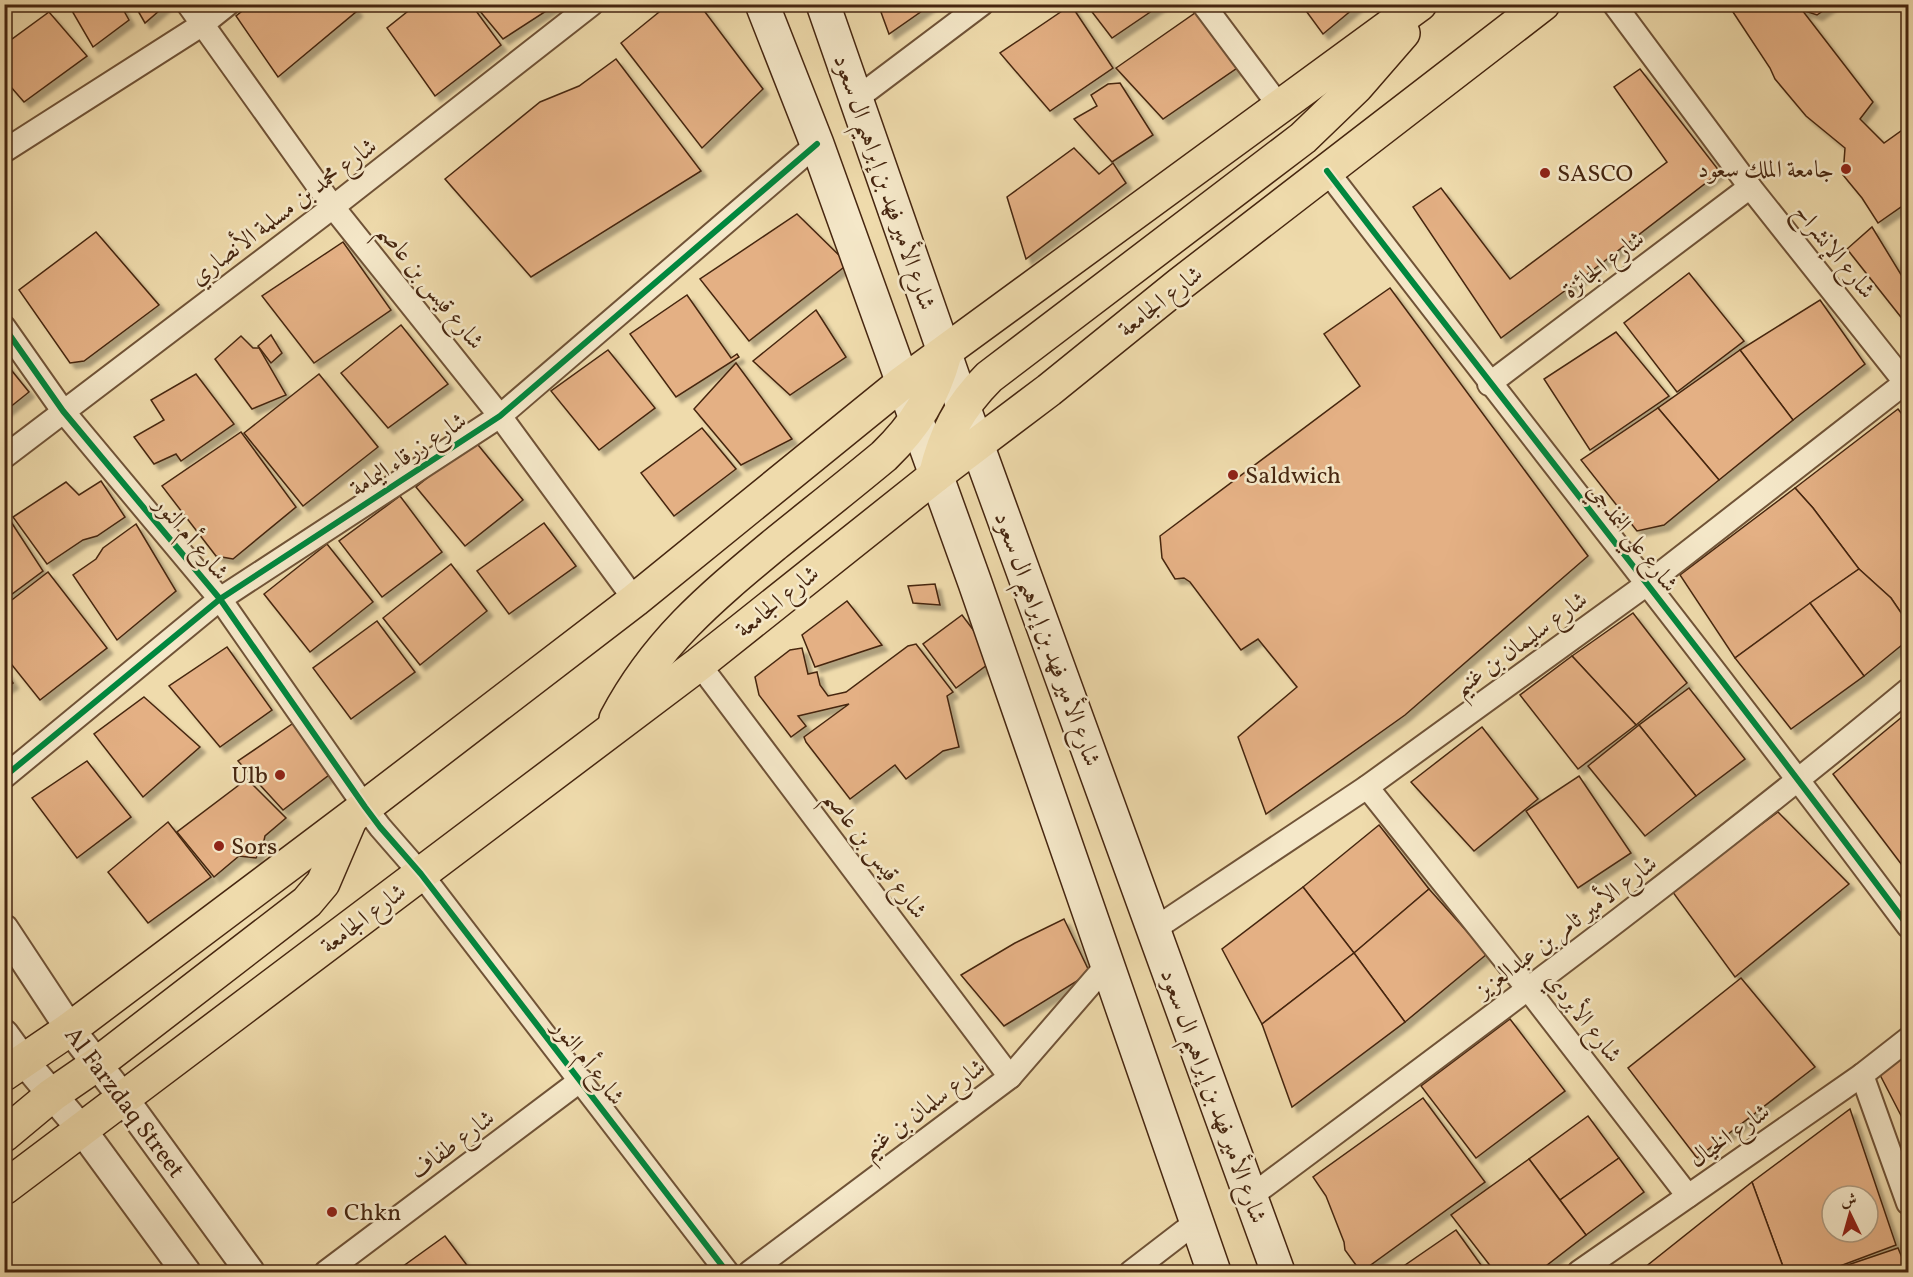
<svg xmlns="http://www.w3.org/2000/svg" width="1913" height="1277" font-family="Vollkorn,Amiri,serif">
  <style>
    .building { fill: #e4b084; stroke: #462610; stroke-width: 1.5; fill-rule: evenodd; filter: url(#shadow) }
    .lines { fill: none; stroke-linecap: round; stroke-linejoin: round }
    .minor-casing { stroke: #705337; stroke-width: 26 }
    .tertiary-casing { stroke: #705337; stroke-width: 32 }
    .secondary-casing { stroke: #462610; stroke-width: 36 }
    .primary-casing { stroke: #462610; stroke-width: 36 }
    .minor { stroke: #f5e8c9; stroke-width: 22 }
    .tertiary { stroke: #f5e8c9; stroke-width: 28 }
    .secondary { stroke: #f5e8c9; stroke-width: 33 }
    .primary { stroke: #efdbac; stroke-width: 33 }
    .cycleway-casing { stroke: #f5e8c9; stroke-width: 10 }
    .cycleway { stroke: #00873e; stroke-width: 6 }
    .poi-dot { fill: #8f2418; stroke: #f5e8c9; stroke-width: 2 }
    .labels { text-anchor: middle; stroke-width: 5; stroke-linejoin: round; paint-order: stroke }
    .poi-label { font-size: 24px; fill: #462610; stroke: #f5e8c9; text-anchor: start }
    .street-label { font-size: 24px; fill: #462610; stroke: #f5e8c9 }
  </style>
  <defs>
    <filter id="shadow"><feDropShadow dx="5.5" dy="5.5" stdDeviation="1.5" flood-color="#0004"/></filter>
  </defs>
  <rect width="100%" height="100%" fill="#efdbac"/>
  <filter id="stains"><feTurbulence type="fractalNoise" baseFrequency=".00333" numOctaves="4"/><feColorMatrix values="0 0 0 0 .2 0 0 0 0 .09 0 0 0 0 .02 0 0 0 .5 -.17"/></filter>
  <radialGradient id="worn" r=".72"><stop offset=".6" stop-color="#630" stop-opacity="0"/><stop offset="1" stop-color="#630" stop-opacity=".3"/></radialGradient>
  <g class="building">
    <polygon points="68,4 120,4 129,20 93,47"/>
    <polygon points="134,4 167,4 145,23"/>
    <polygon points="251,4 352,4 357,11 278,77 236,16"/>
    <polygon points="417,4 471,4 501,45 435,96 387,28"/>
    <polygon points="474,4 557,4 503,39"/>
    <polygon points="669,4 699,4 763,89 702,148 621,43"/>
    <polygon points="878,4 932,4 889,34"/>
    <polygon points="1086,4 1162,4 1112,38"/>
    <polygon points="1301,4 1359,4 1323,34"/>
    <polygon points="1735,4 1833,4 1817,15 1802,10 1873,102 1860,119 1884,143 1908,126 1908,202 1878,223 1862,198 1843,175 1845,148 1806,116 1775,79 1770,68 1731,9"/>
    <polygon points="1071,5 1113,68 1050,111 1000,53"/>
    <polygon points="49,12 87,56 24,102 4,79 4,45"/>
    <polygon points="1195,13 1240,66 1163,119 1116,68"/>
    <polygon points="616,59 701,171 531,277 445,179 540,102 579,86"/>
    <polygon points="1640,69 1720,172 1593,270 1501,338 1413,207 1441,188 1510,279 1667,162 1614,87"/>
    <polygon points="1120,83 1153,135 1112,162 1074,119 1097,106 1091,95 1108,84"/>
    <polygon points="1074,148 1099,174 1113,163 1126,183 1026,259 1007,197"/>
    <polygon points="797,214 848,264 749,341 700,279"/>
    <polygon points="1872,227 1908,286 1908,326 1847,249"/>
    <polygon points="96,232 159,305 84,361 70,363 19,290"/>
    <polygon points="343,242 391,310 314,363 262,296"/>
    <polygon points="1689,273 1744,341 1677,392 1624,323"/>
    <polygon points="1390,288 1588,556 1405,715 1266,814 1238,737 1297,687 1258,639 1241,650 1190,582 1184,578 1175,579 1162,558 1160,536 1360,386 1324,334"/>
    <polygon points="687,295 731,358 737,354 739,357 676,397 630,334"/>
    <polygon points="1820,300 1865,364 1793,420 1740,350"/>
    <polygon points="816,310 846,357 790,395 753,361"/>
    <polygon points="401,325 448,384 388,428 341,373"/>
    <polygon points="1616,332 1669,396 1590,450 1544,379"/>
    <polygon points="271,335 282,353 271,363 258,346"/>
    <polygon points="241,336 253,348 259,348 286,395 252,409 215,359"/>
    <polygon points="608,350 655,408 599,450 551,391"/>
    <polygon points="1740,350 1793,420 1719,480 1658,408"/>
    <polygon points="4,361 29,392 4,412"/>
    <polygon points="736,363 792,439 741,465 694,409"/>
    <polygon points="196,374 234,424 181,461 176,454 154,464 134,437 164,420 151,400"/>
    <polygon points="319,374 378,447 303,506 244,433"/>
    <polygon points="1658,408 1719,480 1664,525 1637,531 1581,460"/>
    <polygon points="1898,409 1908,422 1908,623 1891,598 1859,569 1813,508 1795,488"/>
    <polygon points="702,428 736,469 674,516 641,473"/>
    <polygon points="241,432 296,507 233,559 216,556 162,486"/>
    <polygon points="474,440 523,500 465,546 416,487"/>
    <polygon points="101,481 125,517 97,536 83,540 47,564 13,517 66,482 79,495"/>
    <polygon points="1795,488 1813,508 1859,569 1735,658 1680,575"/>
    <polygon points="400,496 442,552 382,597 339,541"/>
    <polygon points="4,511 43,571 4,600"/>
    <polygon points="544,523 576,566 509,614 477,571"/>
    <polygon points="136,524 176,591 117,640 73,575 96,559 103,548"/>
    <polygon points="327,544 373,602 310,652 264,594"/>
    <polygon points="451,564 487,611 420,665 383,618"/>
    <polygon points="1859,569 1891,598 1908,623 1908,640 1864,676 1810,603"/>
    <polygon points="48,572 107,648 40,700 4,655 4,606"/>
    <polygon points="935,584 940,605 913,603 908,586"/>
    <polygon points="847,601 882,645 815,667 802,635"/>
    <polygon points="1810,603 1864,676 1791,729 1735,658"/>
    <polygon points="1633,613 1687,683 1636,725 1572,656"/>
    <polygon points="962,615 995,659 956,688 923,644"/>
    <polygon points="377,621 415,672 351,719 313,668"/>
    <polygon points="916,644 953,692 947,696 959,747 943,751 906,779 895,765 850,799 806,742 804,737 849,704 798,716 806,726 791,737 759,695 755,677 790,650 802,648 808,674 817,672 820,685 828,696 846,692 908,646"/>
    <polygon points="227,647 272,710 220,747 169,686"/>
    <polygon points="1572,656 1636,725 1578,769 1520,695"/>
    <polygon points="4,669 13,683 4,689"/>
    <polygon points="1689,688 1745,759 1696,796 1639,725"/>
    <polygon points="144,697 200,747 143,797 94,734"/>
    <polygon points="1908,712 1908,873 1833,774"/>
    <polygon points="295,722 329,775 283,810 238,761"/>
    <polygon points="1639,725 1696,796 1645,836 1588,766"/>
    <polygon points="1482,727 1538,799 1474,851 1411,782"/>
    <polygon points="87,761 131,817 77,858 32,798"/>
    <polygon points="1579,776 1631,853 1578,888 1526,811"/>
    <polygon points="247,779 286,818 265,836 263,845 256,858 239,856 214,877 177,832"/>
    <polygon points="1778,812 1849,884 1735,977 1672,891"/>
    <polygon points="168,822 211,877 148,923 108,872"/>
    <polygon points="1379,825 1429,889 1354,953 1303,887"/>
    <polygon points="1303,887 1354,953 1262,1024 1222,949"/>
    <polygon points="1429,889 1487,954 1405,1022 1354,953"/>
    <polygon points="1064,919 1090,973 1004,1026 961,975 1015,943"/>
    <polygon points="1354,953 1405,1022 1292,1107 1262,1024"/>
    <polygon points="1741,978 1815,1067 1697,1158 1628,1068"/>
    <polygon points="1510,1019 1565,1091 1476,1158 1421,1086"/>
    <polygon points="1908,1051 1908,1129 1878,1071"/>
    <polygon points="1423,1098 1485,1182 1361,1272 1345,1250 1344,1242 1326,1196 1313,1177"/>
    <path d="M 1850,1109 L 1896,1245 L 1824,1272 L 1785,1272 L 1752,1182 ZM 1832,1196 L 1868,1196 L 1868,1232 L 1832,1232 Z"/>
    <polygon points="1588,1116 1619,1158 1560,1200 1529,1159"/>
    <polygon points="1619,1158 1644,1192 1586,1235 1560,1200"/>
    <polygon points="1529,1159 1586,1235 1538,1272 1495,1272 1451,1215"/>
    <polygon points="1752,1182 1785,1272 1639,1272"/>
    <polygon points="1456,1230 1486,1272 1395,1272"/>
    <polygon points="445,1236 472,1272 395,1272"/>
    <polygon points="1898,1248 1908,1272 1827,1272"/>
  </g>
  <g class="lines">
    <g class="minor-casing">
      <g id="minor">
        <polyline points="188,4 333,207 500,416 635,600"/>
        <polyline points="1203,4 1280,107"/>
        <polyline points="1614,4 1750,187 1908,386"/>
        <polyline points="856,99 982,4"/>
        <polyline points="4,151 203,24 228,4"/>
        <path d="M 1327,171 C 1520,423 1719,672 1908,926"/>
        <polyline points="4,327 63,411 220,599 365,807 380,827 421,874 727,1272"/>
        <polyline points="1489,384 1750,187"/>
        <polyline points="4,457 333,207 592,4"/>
        <polyline points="699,664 1010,1077"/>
        <polyline points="4,777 220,599 500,416 817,144"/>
        <polyline points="1367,787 1528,989 1688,1196"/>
        <polyline points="1153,930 1367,787 1647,584 1906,382"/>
        <polyline points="1862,1075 1908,1203"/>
        <path d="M 1250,1197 C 1472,1031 1695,867 1908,690"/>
        <polyline points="326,1272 581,1080"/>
        <polyline points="750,1272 1010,1077 1107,965"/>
        <polyline points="1131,1272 1196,1222"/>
        <polyline points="1579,1272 1862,1075 1908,1039"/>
      </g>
    </g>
    <g class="tertiary-casing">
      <g id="tertiary">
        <polyline points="4,929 70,1029 124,1099 250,1272"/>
        <polyline points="4,1034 23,1060 82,1130 186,1272"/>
      </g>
    </g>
    <g class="secondary-casing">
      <g id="secondary">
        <polyline points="762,4 817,144 975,583 1214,1272"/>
        <polyline points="823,4 963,406 1278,1272"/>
      </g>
    </g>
    <g class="primary-casing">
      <g id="primary">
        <path d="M 935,476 C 945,434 959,407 989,377 L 1303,138 L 1357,86 L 1403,33"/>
        <path d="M 616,719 C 656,643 709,599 774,545 C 811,515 848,486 884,456 C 916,425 933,397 945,354"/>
        <polyline points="4,1074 70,1029 365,807 635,600 902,383 1420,4"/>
        <polyline points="4,1135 52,1095 97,1064 307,902 323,883 350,820"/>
        <polyline points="4,1188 699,664 935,476 1049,390 1180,284 1543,4"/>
      </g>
    </g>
    <use href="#minor" class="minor"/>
    <use href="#tertiary" class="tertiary"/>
    <use href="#secondary" class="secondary"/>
    <use href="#primary" class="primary"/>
    <g class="cycleway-casing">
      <g id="cycleway">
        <path d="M 1327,171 C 1520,423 1719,672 1908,926"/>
        <polyline points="4,327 63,411 220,599 365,807 380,827 421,874 727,1272"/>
        <polyline points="4,777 220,599 500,416 817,144"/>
      </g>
    </g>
    <use href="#cycleway" class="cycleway"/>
  </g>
  <g class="poi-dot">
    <circle cx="1846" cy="169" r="6"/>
    <circle cx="1545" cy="173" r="6"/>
    <circle cx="1233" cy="475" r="6"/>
    <circle cx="280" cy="775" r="6"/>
    <circle cx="219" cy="846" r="6"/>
    <circle cx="332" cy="1212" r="6"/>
  </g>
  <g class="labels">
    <g class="poi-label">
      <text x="1834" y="177" text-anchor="end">جامعة الملك سعود</text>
      <text x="1557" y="181">SASCO</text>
      <text x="1245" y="483">Saldwich</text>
      <text x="268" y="783" text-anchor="end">Ulb</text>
      <text x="231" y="854">Sors</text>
      <text x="344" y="1220">Chkn</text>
    </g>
    <g class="street-label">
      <text transform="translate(885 182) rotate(71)" y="8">شارع الأمير فهد بن إبراهيم ال سعود</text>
      <text transform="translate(283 211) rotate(-37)" y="8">شارع محمد بن مسلمة الأنصاري</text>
      <text transform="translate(1835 251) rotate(51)" y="8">شارع الإنشراح</text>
      <text transform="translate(1603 264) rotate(-37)" y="8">شارع الجائزة</text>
      <text transform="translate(431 286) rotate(51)" y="8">شارع قيس بن عاصم</text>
      <text transform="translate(1160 301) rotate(-38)" y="8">شارع الجامعة</text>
      <text transform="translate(408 454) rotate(-33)" y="8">شارع زرقاء اليمامة</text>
      <text transform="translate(1633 537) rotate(52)" y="8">شارع علي النمذجي</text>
      <text transform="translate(192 538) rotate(50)" y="8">شارع أم النور</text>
      <text transform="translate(777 601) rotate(-39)" y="8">شارع الجامعة</text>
      <text transform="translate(1048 639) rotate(70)" y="8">شارع الأمير فهد بن إبراهيم ال سعود</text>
      <text transform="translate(1520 643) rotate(-36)" y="8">شارع سليمان بن غنيم</text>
      <text transform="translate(876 854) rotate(53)" y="8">شارع قيس بن عاصم</text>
      <text transform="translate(363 918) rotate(-37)" y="8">شارع الجامعة</text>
      <text transform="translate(1566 926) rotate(-37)" y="8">شارع الأمير ثامر بن عبدالعزيز</text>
      <text transform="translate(1584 1017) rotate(52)" y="8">شارع الأبردي</text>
      <text transform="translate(589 1062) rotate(52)" y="8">شارع أم النور</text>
      <text transform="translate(1214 1096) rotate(70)" y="8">شارع الأمير فهد بن إبراهيم ال سعود</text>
      <text transform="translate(125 1102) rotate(53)" y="8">Al Farzdaq Street</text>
      <text transform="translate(923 1108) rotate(-37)" y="8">شارع سلمان بن غنيم</text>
      <text transform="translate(1729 1135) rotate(-35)" y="8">شارع الخيال</text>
      <text transform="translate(452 1144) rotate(-37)" y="8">شارع طفاف</text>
    </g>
  </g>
  <rect width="1913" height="1277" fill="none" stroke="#efdbac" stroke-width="24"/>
  <rect x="6" y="6" width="1901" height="1265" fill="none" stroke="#462610" stroke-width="3"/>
  <rect x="12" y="12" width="1889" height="1253" fill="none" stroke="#462610" stroke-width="1.5"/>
  <g transform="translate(1850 1214) rotate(355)"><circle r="28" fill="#f5e8c9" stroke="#af9a7f" stroke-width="1.5"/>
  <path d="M0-4.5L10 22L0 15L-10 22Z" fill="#8f2418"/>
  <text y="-9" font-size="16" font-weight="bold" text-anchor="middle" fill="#462610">ش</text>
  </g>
  <rect width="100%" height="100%" filter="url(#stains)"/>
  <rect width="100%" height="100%" fill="url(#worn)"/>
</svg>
